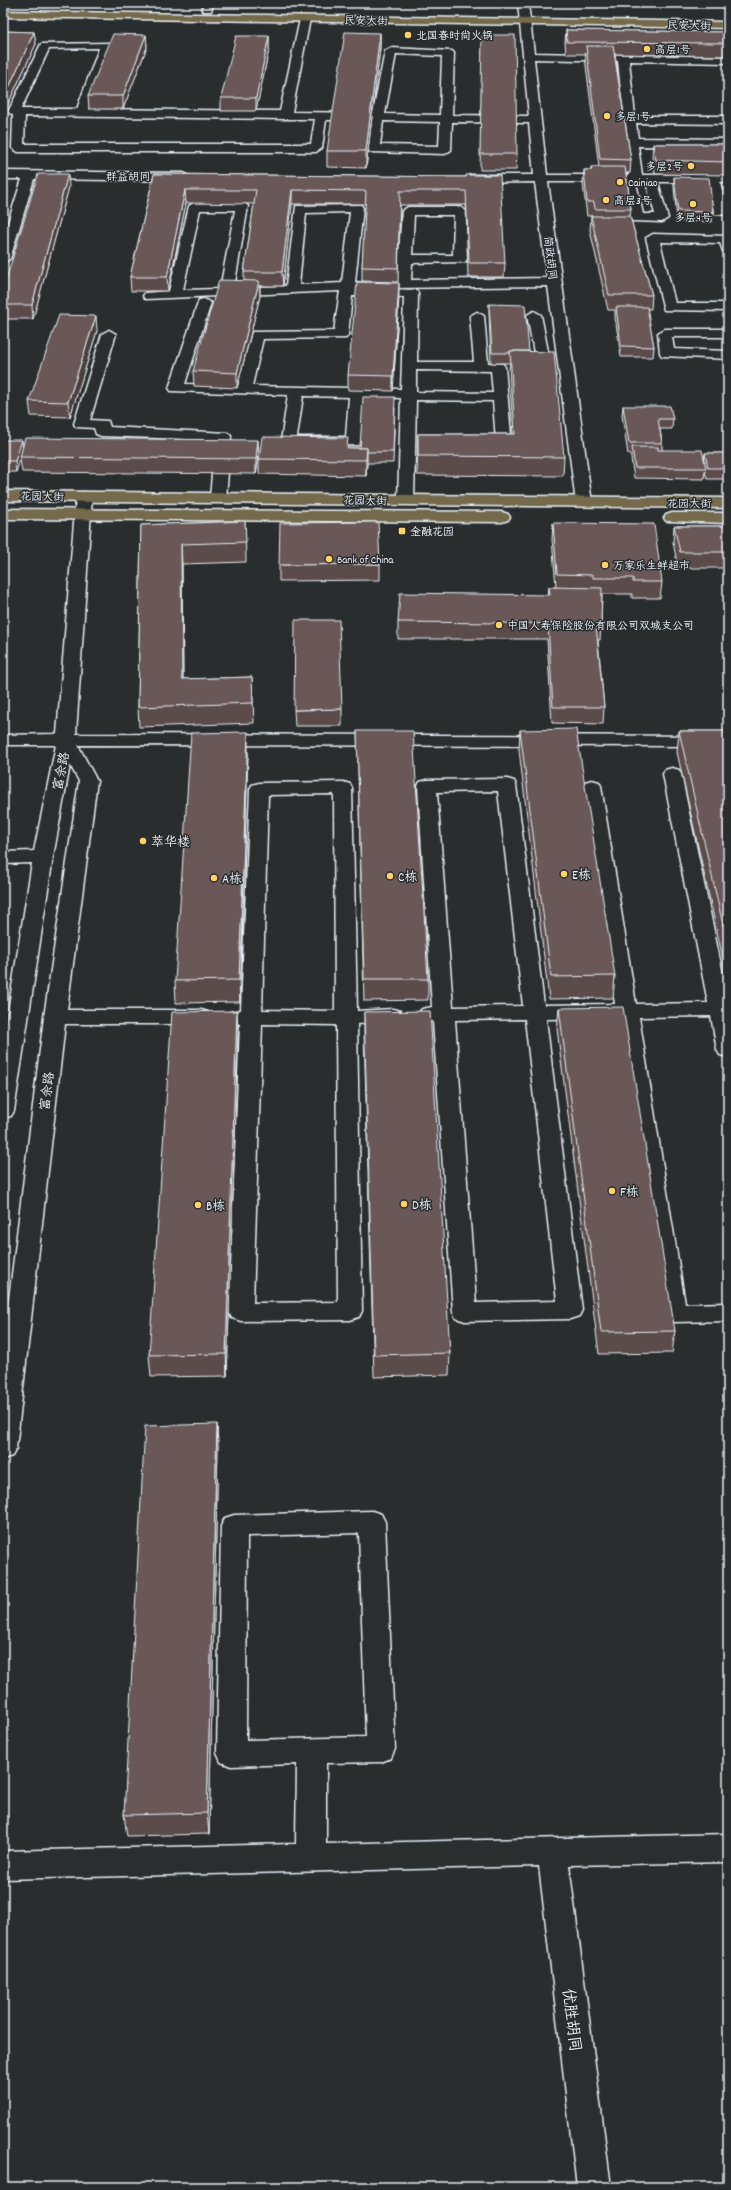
<svg xmlns="http://www.w3.org/2000/svg" width="731" height="2190" font-family="Dekko,'LXGW WenKai TC',sans-serif">
  <style>
    .lines { fill: none; stroke-linecap: round; stroke-linejoin: round }
    .minor-casing { stroke: #e8f1f8; stroke-width: 3 }
    .major-casing { stroke: #e8f1f8; stroke-width: 3 }
    .minor { fill: #2a2d2e; fill-rule: evenodd }
    .major { fill: #746b4b; fill-rule: evenodd }
    .wall { fill: #5b4c4c; stroke: #e8f1f8 }
    .shaded-wall { fill: #4a3e3e; stroke: #e8f1f8 }
    .building { fill: #6a5858; stroke: #e8f1f8 }
    .poi-dot { fill: #ffd166; stroke: #2a2d2e; stroke-width: 1.5 }
    .labels { text-anchor: middle; stroke-width: 3; stroke-linejoin: round; paint-order: stroke }
    .far-street-label { font-size: 11px; fill: #e8f1f8; stroke: #2a2d2e }
    .far-poi-label { font-size: 11px; fill: #e8f1f8; stroke: #2a2d2e; text-anchor: start }
    .street-label { font-size: 13px; fill: #e8f1f8; stroke: #2a2d2e }
    .poi-label { font-size: 13px; fill: #e8f1f8; stroke: #2a2d2e; text-anchor: start }
    .near-street-label { font-size: 16px; fill: #e8f1f8; stroke: #2a2d2e }
  </style>
  <rect width="100%" height="100%" fill="#2a2d2e"/>
  <filter id="ink" filterUnits="userSpaceOnUse"><feTurbulence type="fractalNoise" baseFrequency=".025" numOctaves="2"/><feDisplacementMap in="SourceGraphic" scale="8" xChannelSelector="R" yChannelSelector="G"/><feConvolveMatrix kernelMatrix="1 2 1 2 8 2 1 2 1" color-interpolation-filters="sRGB"/></filter>
  <g filter="url(#ink)">
    <g class="lines">
      <g class="minor-casing">
        <g id="minor">
          <polygon points="204,3 214,3 211,11 203,11 202,9"/>
          <path d="M 518,3 L 528,3 L 534,53 L 728,57 L 728,63 L 629,61 L 635,116 L 728,116 L 728,124 L 636,123 L 638,138 L 728,139 L 728,147 L 638,146 L 642,175 L 728,174 L 728,182 L 720,182 L 726,207 L 728,207 L 728,215 L 715,214 L 714,211 L 708,182 L 658,182 L 668,218 L 662,222 L 632,221 L 623,182 L 548,182 L 592,503 L 590,506 L 578,506 L 576,503 L 548,286 L 394,288 L 387,284 L 389,281 L 397,280 L 402,211 L 408,207 L 460,207 L 466,211 L 467,259 L 465,262 L 412,263 L 411,280 L 547,278 L 535,182 L 470,183 L 464,179 L 470,175 L 534,175 L 529,123 L 452,122 L 451,150 L 445,154 L 370,152 L 368,149 L 372,120 L 326,120 L 322,148 L 316,152 L 18,152 L 12,148 L 13,115 L 8,112 L 41,44 L 110,43 L 112,45 L 88,109 L 280,111 L 300,19 L 305,16 L 310,19 L 292,112 L 373,113 L 385,51 L 391,48 L 452,51 L 454,53 L 452,115 L 529,116 ZM 99,48 L 77,109 L 21,109 L 49,49 ZM 396,54 L 442,56 L 440,115 L 385,114 ZM 534,59 L 618,61 L 629,175 L 547,175 ZM 25,116 L 285,119 L 315,119 L 311,144 L 24,144 ZM 383,121 L 440,122 L 439,146 L 380,145 ZM 646,182 L 655,214 L 643,214 L 636,183 ZM 414,215 L 454,215 L 453,255 L 412,255 Z"/>
          <polygon points="3,171 184,173 190,177 184,181 34,179 10,259 3,263 3,238 22,179 3,179"/>
          <path d="M 195,202 L 242,202 L 248,206 L 234,288 L 286,286 L 296,206 L 361,205 L 363,208 L 355,282 L 366,283 L 368,286 L 366,288 L 416,290 L 418,293 L 417,362 L 474,362 L 470,316 L 477,312 L 484,316 L 488,363 L 503,364 L 505,367 L 512,447 L 509,450 L 481,450 L 478,447 L 481,444 L 496,442 L 493,401 L 416,400 L 414,501 L 412,504 L 400,504 L 398,501 L 401,398 L 364,397 L 361,442 L 358,445 L 289,446 L 284,444 L 281,441 L 288,395 L 171,391 L 169,388 L 199,300 L 204,299 L 211,303 L 185,384 L 238,385 L 252,332 L 334,331 L 340,291 L 145,299 L 143,296 L 145,293 L 169,291 L 189,206 ZM 200,210 L 235,210 L 220,289 L 183,290 ZM 350,212 L 342,283 L 299,285 L 306,213 ZM 352,296 L 404,297 L 401,389 L 252,386 L 263,339 L 346,338 L 348,335 ZM 416,370 L 491,371 L 493,393 L 416,392 ZM 303,396 L 349,397 L 346,437 L 297,437 Z"/>
          <polygon points="653,234 728,236 728,252 723,251 720,243 660,242 675,303 728,303 728,311 664,310 646,238"/>
          <path d="M 534,311 L 541,315 L 551,367 C 546,374 527,374 522,367 L 524,364 L 536,363 L 527,315 Z"/>
          <polygon points="665,329 728,329 728,337 672,337 674,349 728,351 728,359 662,356 660,353 658,333"/>
          <polygon points="109,330 116,334 90,420 108,421 110,427 228,433 231,436 226,498 224,501 212,501 210,498 215,440 101,436 96,434 94,428 76,427 74,424 102,334"/>
          <polygon points="84,492 90,494 92,497 76,734 728,736 728,746 78,745 97,781 67,1010 201,1010 208,1012 212,1017 208,1022 201,1024 65,1024 16,1449 12,1456 3,1459 3,1347 44,1017 79,781 70,765 53,857 14,1111 11,1116 3,1118 3,1043 32,863 3,864 3,852 34,851 56,745 3,745 3,735 57,734 76,497 78,494"/>
          <path d="M 672,768 L 679,770 L 681,774 L 728,998 L 728,1057 L 720,1055 L 717,1050 L 711,1016 L 639,1017 L 685,1304 L 728,1303 L 728,1321 L 674,1322 L 665,1319 L 662,1313 L 617,1018 L 546,1019 L 582,1310 L 579,1316 L 570,1319 L 465,1321 L 456,1318 L 453,1312 L 433,1021 L 422,1019 L 418,1014 L 422,1009 L 432,1007 L 418,786 L 420,782 L 427,780 L 507,779 L 514,781 L 516,785 L 544,1005 L 615,1004 L 583,786 L 585,782 L 592,780 L 599,782 L 601,786 L 636,1004 L 708,1003 L 663,774 L 665,770 ZM 498,791 L 523,1006 L 453,1007 L 437,792 ZM 525,1019 L 557,1301 L 476,1303 L 455,1020 Z"/>
          <path d="M 343,782 L 350,784 L 352,788 L 357,1011 L 393,1009 L 400,1011 L 404,1016 L 400,1021 L 357,1024 L 362,1311 L 359,1317 L 350,1320 L 241,1321 L 232,1318 L 229,1312 L 240,1024 L 230,1022 L 226,1017 L 230,1012 L 241,1010 L 250,789 L 252,785 L 259,783 ZM 334,794 L 335,1011 L 262,1010 L 268,795 ZM 262,1024 L 336,1025 L 338,1302 L 253,1303 Z"/>
          <path d="M 372,1511 L 381,1514 L 385,1522 L 395,1749 L 391,1758 L 381,1762 L 326,1763 L 326,1844 L 728,1834 L 728,1862 L 569,1865 L 611,2187 L 577,2187 L 539,1866 L 3,1879 L 3,1851 L 296,1844 L 297,1764 L 231,1766 L 221,1762 L 217,1753 L 221,1526 L 225,1518 L 234,1515 ZM 359,1533 L 366,1737 L 246,1740 L 247,1536 Z"/>
        </g>
      </g>
      <g class="major-casing">
        <g id="major">
          <polygon points="3,11 728,22 728,28 3,17"/>
          <polygon points="3,491 728,498 728,508 3,501"/>
          <polygon points="3,509 502,512 508,514 510,517 508,520 502,522 3,519"/>
          <polygon points="672,513 728,513 728,523 666,521 664,518 666,515"/>
        </g>
      </g>
      <use href="#minor" class="minor"/>
      <use href="#major" class="major"/>
    </g>
    <g class="wall">
      <polygon points="566,30 728,32 728,56 615,54 631,160 630,173 626,173 631,209 630,216 652,295 651,309 647,309 654,347 653,357 621,357 615,317 615,310 608,310 590,230 591,216 593,216 587,216 583,184 584,170 591,170 591,167 599,167 585,58 586,54 566,54 565,42"/>
      <polygon points="3,31 34,32 36,44 7,106 3,106"/>
      <polygon points="380,33 380,48 366,168 327,167 327,151"/>
      <polygon points="146,35 147,47 123,109 89,109 88,96"/>
      <polygon points="269,36 269,49 256,111 221,111 221,98"/>
      <polygon points="482,50 517,154 516,170 480,170"/>
      <polygon points="653,144 728,144 728,175 655,174 652,157"/>
      <polygon points="154,174 466,177 505,263 504,277 468,277 466,205 400,205 398,282 362,281 362,267 366,204 292,204 283,286 260,286 260,296 237,388 194,386 193,371 244,281 244,272 254,204 186,203 168,291 131,291 130,277"/>
      <polygon points="674,177 713,212 712,222 677,221 674,187"/>
      <polygon points="69,187 33,319 3,319 3,290"/>
      <polygon points="399,297 393,391 348,390 348,375"/>
      <polygon points="489,304 529,351 564,457 563,476 417,475 418,434 513,434 509,369 510,363 491,363 489,314"/>
      <polygon points="97,331 70,417 31,416 29,401"/>
      <polygon points="623,406 673,419 672,429 660,429 662,443 662,450 704,461 705,453 728,453 728,479 707,479 705,471 704,479 634,478 631,458 631,454 628,454 622,416"/>
      <polygon points="395,408 393,463 367,463 366,476 259,474 259,459 348,448 360,448"/>
      <polygon points="3,440 23,448 259,455 256,474 22,472 20,459 16,472 3,472"/>
      <polygon points="245,521 246,562 182,564 183,679 252,677 254,723 139,727 138,707 141,525"/>
      <polygon points="553,523 662,582 660,598 632,598 632,594 602,594 601,624 600,640 598,640 604,707 603,724 552,723 547,639 398,639 398,622 548,595 549,587 556,587 552,539"/>
      <polygon points="674,526 728,526 728,568 678,568 673,542"/>
      <polygon points="380,564 380,580 279,581 279,565"/>
      <polygon points="342,709 342,726 295,726 294,710"/>
      <polygon points="520,730 615,976 613,998 549,999 519,750"/>
      <polygon points="357,731 428,979 428,1000 364,1001"/>
      <polygon points="679,731 728,731 728,981 677,752"/>
      <polygon points="248,753 240,1002 176,1003 175,981"/>
      <polygon points="559,1008 675,1331 672,1353 599,1354 557,1029"/>
      <polygon points="237,1011 238,1033 227,1376 151,1377 149,1355"/>
      <polygon points="364,1012 450,1353 449,1375 374,1377 364,1034"/>
      <polygon points="217,1424 218,1446 209,1834 127,1836 124,1815"/>
    </g>
    <g class="shaded-wall">
      <polygon points="34,32 36,44 7,106 6,94"/>
      <polygon points="380,33 380,48 366,168 366,151"/>
      <polygon points="146,35 147,47 123,109 123,96"/>
      <polygon points="269,36 269,49 256,111 256,98"/>
      <polygon points="68,174 69,187 33,319 32,305"/>
      <polygon points="185,190 186,203 168,291 167,277"/>
      <polygon points="292,190 292,204 283,286 282,272"/>
      <polygon points="259,281 260,296 237,388 237,373"/>
      <polygon points="399,283 399,297 393,391 393,376"/>
      <polygon points="96,316 97,331 70,417 68,402"/>
      <polygon points="22,440 23,451 20,457 20,459 16,472 15,461"/>
      <polygon points="258,440 259,455 256,474 256,459"/>
      <polygon points="367,448 367,463 366,476 366,460"/>
      <polygon points="181,544 182,564 183,699 182,679"/>
      <polygon points="248,732 248,753 240,1002 239,980"/>
      <polygon points="237,1011 238,1033 227,1376 226,1354"/>
      <polygon points="217,1424 218,1446 209,1834 207,1813"/>
    </g>
    <g class="building">
      <polygon points="566,30 728,32 728,43 567,42"/>
      <polygon points="3,31 34,32 6,94 3,94"/>
      <polygon points="345,32 380,33 366,151 327,151"/>
      <polygon points="113,34 146,35 123,96 88,96"/>
      <polygon points="482,35 515,35 517,154 480,154"/>
      <polygon points="236,36 269,36 256,98 221,98"/>
      <polygon points="586,46 613,46 631,160 600,159"/>
      <polygon points="653,144 728,144 728,162 656,160"/>
      <polygon points="591,167 625,167 631,209 595,209 594,202 587,202 584,170 592,170"/>
      <polygon points="38,174 68,174 32,305 3,305 3,290"/>
      <polygon points="154,174 466,177 466,175 500,175 505,263 469,263 466,191 400,191 398,268 362,267 366,191 292,190 282,272 244,272 256,190 185,190 167,277 130,277"/>
      <polygon points="674,177 709,178 713,212 678,211"/>
      <polygon points="591,216 630,216 652,295 609,295"/>
      <polygon points="219,280 259,281 237,373 193,371"/>
      <polygon points="357,282 399,283 393,376 348,375"/>
      <polygon points="489,304 525,305 529,351 510,351 510,353 492,353"/>
      <polygon points="616,307 647,307 654,347 621,346"/>
      <polygon points="59,315 96,316 68,402 29,401"/>
      <polygon points="510,351 554,352 564,457 418,456 418,434 515,434"/>
      <polygon points="363,397 395,397 393,452 367,452 367,448 360,448"/>
      <polygon points="623,406 670,406 673,419 658,419 662,443 629,443"/>
      <polygon points="262,437 348,438 347,448 367,448 366,460 259,459"/>
      <polygon points="25,438 258,440 256,459 20,457"/>
      <polygon points="3,440 22,440 15,461 3,461"/>
      <polygon points="632,447 658,447 658,450 702,450 706,468 635,468"/>
      <polygon points="705,453 728,453 728,468 708,468"/>
      <polygon points="245,521 246,542 181,544 182,679 252,677 253,703 138,707 141,525"/>
      <polygon points="378,522 380,564 279,565 280,523"/>
      <polygon points="553,523 654,524 662,582 633,582 633,578 593,578 593,575 557,574"/>
      <polygon points="674,526 728,526 728,552 680,552"/>
      <polygon points="549,587 602,588 601,624 398,622 400,593 550,595"/>
      <polygon points="295,620 339,620 342,709 294,710"/>
      <polygon points="548,625 596,625 604,707 553,707"/>
      <polygon points="576,729 615,976 551,977 520,730"/>
      <polygon points="357,731 413,731 428,979 364,979"/>
      <polygon points="679,731 728,731 728,947"/>
      <polygon points="248,732 239,980 175,981 191,733"/>
      <polygon points="623,1007 675,1331 601,1332 559,1008"/>
      <polygon points="237,1011 226,1354 149,1355 172,1012"/>
      <polygon points="430,1011 450,1353 374,1355 364,1012"/>
      <polygon points="217,1424 207,1813 124,1815 145,1426"/>
    </g>
  </g>
  <g class="poi-dot">
    <circle cx="408" cy="35" r="4"/>
    <circle cx="647" cy="49" r="4"/>
    <circle cx="607" cy="116" r="4"/>
    <circle cx="691" cy="166" r="4"/>
    <circle cx="620" cy="182" r="4"/>
    <circle cx="606" cy="200" r="4"/>
    <circle cx="693" cy="204" r="4"/>
    <rect x="398" y="527" width="8" height="8" rx="2"/>
    <circle cx="329" cy="559" r="4"/>
    <circle cx="605" cy="565" r="4"/>
    <circle cx="499" cy="625" r="4"/>
    <circle cx="143" cy="841" r="4"/>
    <circle cx="564" cy="874" r="4"/>
    <circle cx="390" cy="876" r="4"/>
    <circle cx="214" cy="878" r="4"/>
    <circle cx="612" cy="1191" r="4"/>
    <circle cx="404" cy="1204" r="4"/>
    <circle cx="198" cy="1205" r="4"/>
  </g>
  <g class="labels">
    <g class="far-street-label">
      <text transform="translate(366 20) rotate(1)" y="4">民安大街</text>
      <text transform="translate(689 25) rotate(1)" y="4">民安大街</text>
      <text x="128" y="180">群益胡同</text>
      <text transform="translate(551 258) rotate(83)" y="4">简政胡同</text>
      <text transform="translate(42 496) rotate(1)" y="4">花园大街</text>
      <text transform="translate(365 500) rotate(1)" y="4">花园大街</text>
      <text x="689" y="507">花园大街</text>
    </g>
    <g class="far-poi-label">
      <text x="416" y="39">北国春时尚火锅</text>
      <text x="655" y="53">高层1号</text>
      <text x="615" y="120">多层1号</text>
      <text x="683" y="170" text-anchor="end">多层2号</text>
      <text x="628" y="186">Cainiao</text>
      <text x="614" y="204">高层3号</text>
      <text x="693" y="221" text-anchor="middle">多层4号</text>
      <text x="410" y="535">金融花园</text>
      <text x="337" y="563">Bank of China</text>
      <text x="613" y="569">万家乐生鲜超市</text>
      <text x="507" y="629">中国人寿保险股份有限公司双城支公司</text>
    </g>
    <g class="street-label">
      <text transform="translate(60 771) rotate(-79)" y="5">富余路</text>
      <text transform="translate(46 1091) rotate(-83)" y="5">富余路</text>
    </g>
    <g class="poi-label">
      <text x="151" y="846">萃华楼</text>
      <text x="572" y="879">E栋</text>
      <text x="398" y="881">C栋</text>
      <text x="222" y="883">A栋</text>
      <text x="620" y="1196">F栋</text>
      <text x="412" y="1209">D栋</text>
      <text x="206" y="1210">B栋</text>
    </g>
    <g class="near-street-label">
      <text transform="translate(573 2020) rotate(83)" y="6">优胜胡同</text>
    </g>
  </g>
  <rect width="731" height="2190" fill="none" stroke="#2a2d2e" stroke-width="16"/>
  <rect x="8" y="8" width="715" height="2174" fill="none" stroke="#e8f1f8" stroke-width="1.5" filter="url(#ink)"/>
</svg>
